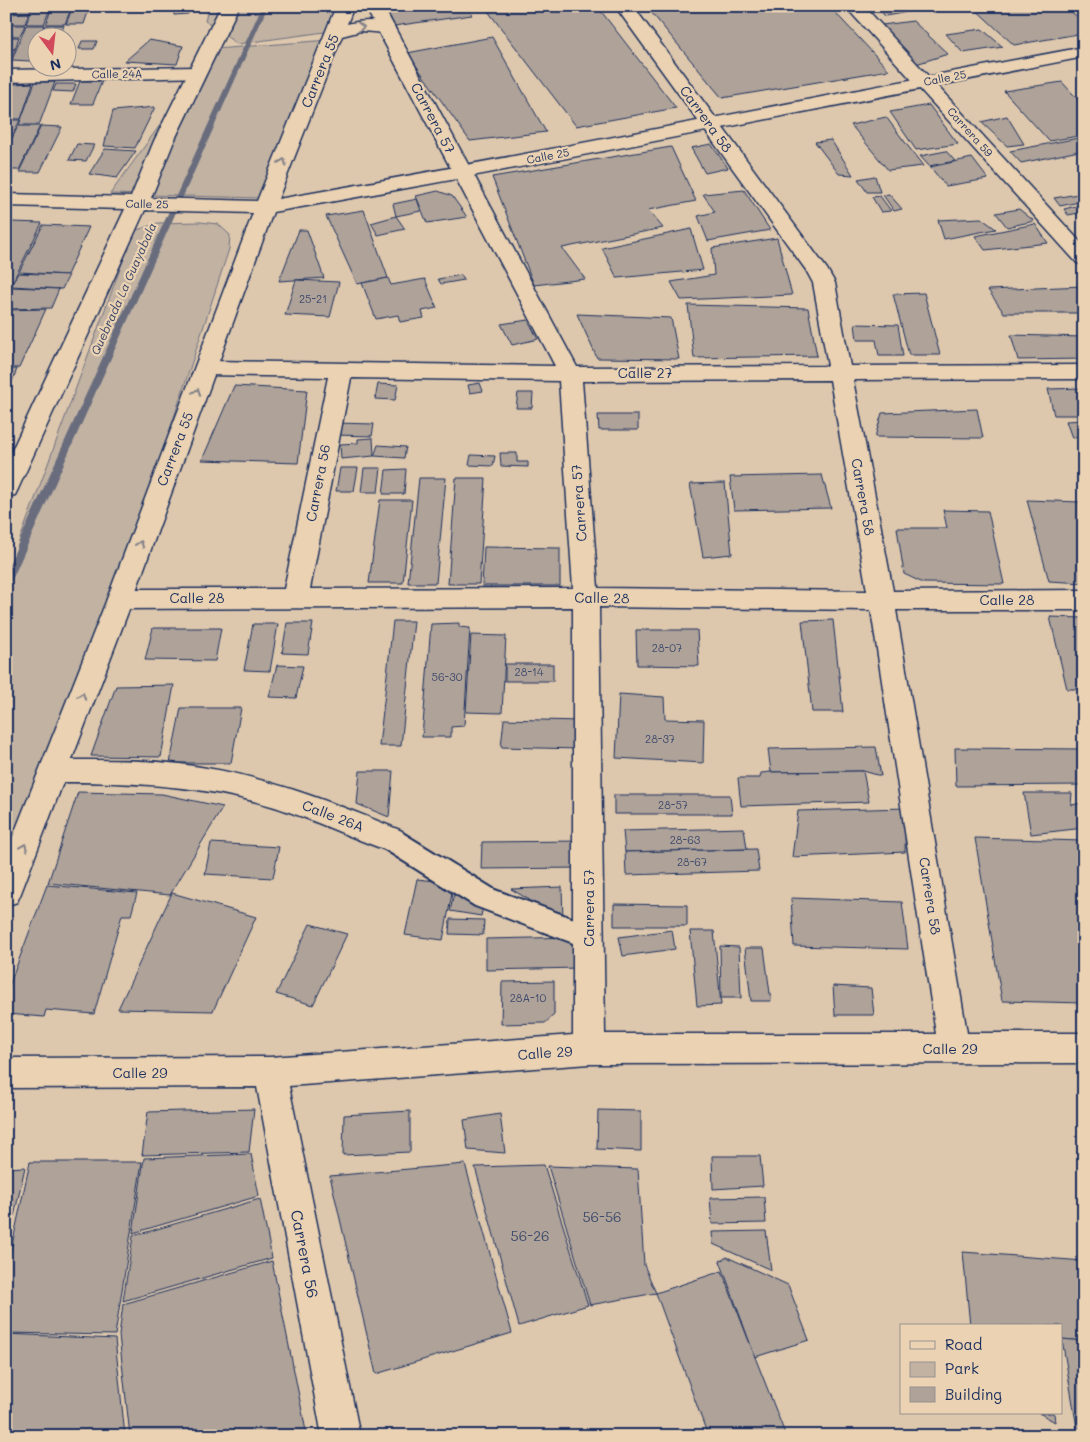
<svg xmlns="http://www.w3.org/2000/svg" width="1090" height="1442" font-family="Mali,sans-serif">
  <style>
    .green { fill: #c1b2a2; stroke: #6e7080 }
    .lines { fill: none; stroke-linecap: round; stroke-linejoin: round }
    .stream { fill: #686c7d; fill-rule: evenodd }
    .building { fill: #aea299; stroke: #1b2f5e }
    .pedestrian-casing { stroke: #1b2f5e; stroke-width: 4 }
    .minor-casing { stroke: #1b2f5e; stroke-width: 3 }
    .tertiary-casing { stroke: #1b2f5e; stroke-width: 3 }
    .pedestrian { fill: #ead2b2; fill-rule: evenodd }
    .minor { fill: #ead2b2; fill-rule: evenodd }
    .tertiary { fill: #ead2b2; fill-rule: evenodd }
    .oneway { stroke: #828088 }
    .labels { text-anchor: middle; stroke-width: 4.5; stroke-linejoin: round; paint-order: stroke }
    .far-street-label { font-size: 11px; fill: #1b2f5e; stroke: #ead2b2 }
    .number-label { font-size: 11px; fill: #404c6d }
    .far-water-label { font-size: 12px; font-style: italic; fill: #354368; stroke: #ead2b2 }
    .street-label { font-size: 14px; fill: #1b2f5e; stroke: #ead2b2 }
    .near-number-label { font-size: 14px; fill: #404c6d }
    .near-street-label { font-size: 16px; fill: #1b2f5e; stroke: #ead2b2 }
  </style>
  <rect width="100%" height="100%" fill="#dec8ad"/>
  <filter id="ink" filterUnits="userSpaceOnUse"><feTurbulence type="fractalNoise" baseFrequency=".02" numOctaves="2"/><feDisplacementMap in="SourceGraphic" scale="10" xChannelSelector="R" yChannelSelector="G"/><feConvolveMatrix kernelMatrix="1 2 1 2 8 2 1 2 1" color-interpolation-filters="sRGB"/></filter>
  <g filter="url(#ink)">
    <g class="green">
      <polygon points="209,6 342,6 332,31 237,44 205,21"/>
      <polygon points="329,40 261,198 110,194 215,49"/>
      <polygon points="200,222 218,224 230,235 229,249 93,665 6,850 6,577 134,231 158,223"/>
    </g>
    <g class="lines">
      <polygon class="stream" points="262,6 268,6 11,582 6,585 6,571"/>
    </g>
    <g class="building">
      <polygon points="6,6 32,6 29,13 6,13"/>
      <polygon points="33,6 51,6 44,24 26,24"/>
      <polygon points="52,6 72,6 65,24 46,24"/>
      <polygon points="73,6 90,6 84,24 66,24"/>
      <polygon points="173,6 187,6 188,14 174,15"/>
      <polygon points="385,6 468,6 472,15 394,26"/>
      <polygon points="484,6 597,6 676,108 576,126"/>
      <polygon points="646,6 829,6 889,70 722,98"/>
      <polygon points="876,6 943,6 885,16"/>
      <polygon points="972,6 1065,6 1084,23 1084,33 1014,45"/>
      <polygon points="29,13 25,24 6,24 6,14"/>
      <polygon points="913,21 948,54 916,64 882,25"/>
      <polygon points="6,25 25,25 20,36 6,36"/>
      <polygon points="26,25 44,25 30,61 12,60"/>
      <polygon points="45,25 64,25 60,38 40,38"/>
      <polygon points="982,29 1003,47 963,53 946,34"/>
      <polygon points="6,37 19,37 15,49 6,49"/>
      <polygon points="492,37 546,132 470,141 407,53"/>
      <polygon points="149,40 183,46 177,64 125,61"/>
      <polygon points="82,41 97,41 94,49 79,49"/>
      <polygon points="6,49 15,49 10,61 6,61"/>
      <polygon points="80,81 102,81 93,104 71,104"/>
      <polygon points="35,82 55,82 39,125 19,125"/>
      <polygon points="1062,82 1084,106 1084,135 1049,141 1004,91"/>
      <polygon points="33,83 21,119 6,119 6,103 13,84"/>
      <polygon points="56,84 76,84 73,92 53,91"/>
      <polygon points="929,105 958,144 916,150 890,112"/>
      <polygon points="155,107 135,148 104,146 113,111"/>
      <polygon points="1007,116 1024,144 1007,146 981,122"/>
      <polygon points="886,117 923,166 888,170 851,125"/>
      <polygon points="6,120 20,120 6,149"/>
      <polygon points="18,126 40,126 19,170 6,170 6,151"/>
      <polygon points="41,126 62,127 40,172 19,172"/>
      <polygon points="1084,137 1084,150 1021,163 1010,151"/>
      <polygon points="831,140 853,175 839,174 815,142"/>
      <polygon points="77,144 94,145 86,161 69,160"/>
      <polygon points="711,144 728,168 705,173 691,148"/>
      <polygon points="671,147 696,201 648,210 663,228 562,248 585,279 534,285 492,177"/>
      <polygon points="105,149 136,151 117,178 89,174"/>
      <polygon points="946,151 955,161 929,166 920,156"/>
      <polygon points="972,158 988,179 946,186 930,167"/>
      <polygon points="875,176 880,192 867,192 858,179"/>
      <polygon points="744,190 770,230 708,241 698,216 715,212 703,194"/>
      <polygon points="438,191 452,196 467,217 427,223 416,196"/>
      <polygon points="1084,193 1084,201 1060,206 1054,198"/>
      <polygon points="889,194 902,209 894,211 883,195"/>
      <polygon points="880,196 891,211 881,212 872,197"/>
      <polygon points="417,199 421,211 396,216 393,204"/>
      <polygon points="1084,204 1084,212 1068,215 1064,209"/>
      <polygon points="1019,209 1034,221 1007,227 996,213"/>
      <polygon points="364,210 388,278 357,284 326,216"/>
      <polygon points="396,216 405,229 378,235 371,223"/>
      <polygon points="981,218 996,229 944,239 938,220"/>
      <polygon points="12,222 42,223 6,295 6,233"/>
      <polygon points="1035,224 1048,243 985,250 975,236"/>
      <polygon points="43,225 89,227 67,275 19,272"/>
      <polygon points="691,229 703,270 617,278 602,248"/>
      <polygon points="299,230 307,230 324,278 279,281"/>
      <polygon points="777,238 792,295 681,300 671,282 714,275 712,248"/>
      <polygon points="18,273 69,275 62,289 11,286"/>
      <polygon points="461,275 464,280 441,284 438,279"/>
      <polygon points="388,278 391,285 425,279 437,308 422,311 424,318 400,322 398,315 376,319 362,283"/>
      <polygon points="296,280 339,282 330,317 285,315"/>
      <polygon points="1084,286 1084,313 1004,313 988,290"/>
      <polygon points="12,287 59,289 51,308 6,309 6,299"/>
      <polygon points="924,293 940,355 909,355 893,294"/>
      <polygon points="688,305 808,308 817,356 694,358"/>
      <polygon points="46,309 19,368 6,368 6,310"/>
      <polygon points="577,314 671,318 679,359 597,358"/>
      <polygon points="528,320 538,339 512,345 501,324"/>
      <polygon points="855,324 898,325 903,356 879,356 876,340 857,340"/>
      <polygon points="1011,335 1084,337 1084,359 1018,360"/>
      <polygon points="6,369 17,369 10,387 6,387"/>
      <polygon points="480,383 483,391 470,393 468,385"/>
      <polygon points="378,384 398,385 395,400 375,399"/>
      <polygon points="234,386 307,390 298,463 202,460"/>
      <polygon points="1084,388 1084,415 1054,415 1048,389"/>
      <polygon points="518,393 533,393 532,408 516,408"/>
      <polygon points="977,409 983,438 875,437 882,413"/>
      <polygon points="598,415 638,415 638,430 599,430"/>
      <polygon points="1084,420 1084,437 1072,438 1066,421"/>
      <polygon points="336,423 374,424 372,436 334,435"/>
      <polygon points="373,438 374,456 341,459 340,444 358,443 358,439"/>
      <polygon points="378,445 406,447 404,458 374,456"/>
      <polygon points="500,453 517,453 517,462 528,462 528,467 501,466"/>
      <polygon points="471,455 495,456 493,466 469,465"/>
      <polygon points="340,468 358,468 354,491 336,491"/>
      <polygon points="364,468 381,468 378,492 361,492"/>
      <polygon points="406,469 404,494 383,494 386,470"/>
      <polygon points="822,475 831,508 734,510 730,477"/>
      <polygon points="419,478 446,478 436,583 408,583"/>
      <polygon points="456,478 486,478 479,584 448,584"/>
      <polygon points="725,483 732,554 703,557 690,484"/>
      <polygon points="380,500 412,500 403,583 369,583"/>
      <polygon points="1027,500 1080,502 1084,523 1084,583 1049,581"/>
      <polygon points="943,510 988,511 1004,584 923,583 904,574 897,528 947,528"/>
      <polygon points="484,547 560,548 560,586 482,586"/>
      <polygon points="1050,617 1084,618 1084,689 1067,689"/>
      <polygon points="833,620 843,712 812,712 802,621"/>
      <polygon points="393,621 414,621 401,746 379,746"/>
      <polygon points="287,623 313,623 308,654 282,653"/>
      <polygon points="459,623 459,627 470,628 464,726 451,727 451,737 422,737 431,624"/>
      <polygon points="253,624 278,624 270,671 244,670"/>
      <polygon points="153,628 221,628 215,661 145,660"/>
      <polygon points="636,630 697,630 699,666 637,665"/>
      <polygon points="471,635 506,636 502,713 466,712"/>
      <rect x="505" y="664" width="48" height="17"/>
      <polygon points="277,665 303,666 296,698 269,697"/>
      <polygon points="174,685 161,757 91,756 116,686"/>
      <polygon points="619,694 664,697 665,719 704,720 703,763 616,758"/>
      <polygon points="181,708 241,708 231,763 170,763"/>
      <polygon points="504,719 579,721 578,749 501,747"/>
      <polygon points="876,747 881,776 863,771 771,772 768,749"/>
      <polygon points="955,748 1084,749 1084,785 956,786"/>
      <polygon points="360,771 393,771 389,817 357,804"/>
      <polygon points="863,771 869,802 741,806 738,778 760,778 761,773 771,772"/>
      <polygon points="78,792 162,794 223,807 170,895 48,883"/>
      <polygon points="1024,793 1072,793 1071,805 1084,803 1084,828 1031,834"/>
      <polygon points="614,795 730,795 732,814 614,814"/>
      <polygon points="906,808 905,852 792,857 798,811"/>
      <polygon points="744,828 747,849 625,852 623,831"/>
      <polygon points="975,838 1084,841 1084,1003 1002,1001"/>
      <polygon points="581,841 582,868 481,869 482,842"/>
      <polygon points="211,843 279,847 273,878 205,874"/>
      <polygon points="756,849 759,871 626,875 625,852"/>
      <polygon points="417,879 454,883 443,940 405,935"/>
      <polygon points="47,885 137,893 131,915 122,915 94,1014 46,1010 44,1017 6,1014 6,994"/>
      <polygon points="562,887 563,920 511,889"/>
      <polygon points="172,893 256,917 213,1011 118,1009"/>
      <polygon points="454,894 485,898 481,916 450,911"/>
      <polygon points="791,898 902,902 908,949 794,946"/>
      <polygon points="614,904 687,905 687,926 614,926"/>
      <polygon points="450,919 484,920 483,935 449,934"/>
      <polygon points="310,924 347,934 313,1005 276,994"/>
      <polygon points="672,930 675,949 623,956 619,937"/>
      <polygon points="690,931 714,931 721,1005 697,1006"/>
      <polygon points="579,937 580,968 486,970 486,939"/>
      <polygon points="720,946 739,947 741,998 721,998"/>
      <polygon points="745,948 764,948 771,1001 751,1001"/>
      <polygon points="554,981 554,1015 545,1023 501,1024 502,982"/>
      <polygon points="833,986 871,988 874,1015 835,1015"/>
      <polygon points="254,1109 249,1152 142,1155 148,1112"/>
      <polygon points="598,1110 641,1111 641,1151 597,1149"/>
      <polygon points="410,1111 410,1152 343,1155 344,1115"/>
      <polygon points="500,1114 505,1153 468,1150 464,1120"/>
      <polygon points="251,1154 259,1196 133,1233 144,1158"/>
      <polygon points="712,1156 760,1156 763,1186 713,1189"/>
      <polygon points="30,1162 142,1162 115,1335 6,1333 6,1273"/>
      <polygon points="465,1164 512,1333 376,1374 330,1176"/>
      <polygon points="544,1165 588,1305 519,1326 475,1167"/>
      <polygon points="548,1166 638,1169 644,1265 656,1293 590,1305"/>
      <polygon points="25,1167 6,1253 6,1168"/>
      <polygon points="764,1197 766,1223 712,1224 710,1198"/>
      <polygon points="260,1199 272,1258 123,1301 133,1236"/>
      <polygon points="766,1231 771,1270 713,1244 712,1232"/>
      <polygon points="963,1252 1084,1261 1084,1341 1061,1339 1061,1326 970,1326"/>
      <polygon points="727,1257 788,1285 809,1340 755,1357 720,1261"/>
      <polygon points="272,1261 307,1436 130,1436 119,1335 123,1304"/>
      <polygon points="722,1271 755,1357 786,1436 708,1436 656,1293"/>
      <polygon points="6,1334 115,1339 125,1436 6,1436"/>
      <polygon points="1062,1339 1084,1341 1084,1433 1077,1428"/>
      <polygon points="1039,1413 1054,1413 1055,1422"/>
    </g>
    <g class="lines">
      <g class="pedestrian-casing">
        <polygon id="pedestrian" points="392,829 401,832 495,890 599,928 603,937 599,946 589,949 475,906 383,848 379,840 383,832"/>
      </g>
      <g class="minor-casing">
        <g id="minor">
          <path d="M 365,6 L 383,6 L 577,367 L 828,366 L 813,283 L 806,270 L 615,6 L 633,6 L 827,269 L 835,283 L 850,366 L 1084,365 L 1084,379 L 853,380 L 893,591 L 1084,590 L 1084,610 L 896,610 L 967,1033 L 1084,1033 L 1084,1063 L 589,1064 L 289,1086 L 360,1436 L 322,1436 L 257,1087 L 6,1088 L 6,1058 L 270,1057 L 573,1035 L 573,607 L 120,609 L 111,606 L 107,599 L 111,592 L 120,589 L 284,589 L 328,377 L 207,375 L 199,373 L 196,368 L 199,363 L 207,361 L 555,366 ZM 351,378 L 559,381 L 573,588 L 310,589 ZM 830,380 L 867,591 L 598,588 L 582,381 ZM 599,607 L 871,610 L 936,1034 L 605,1034 Z"/>
          <polygon points="845,6 864,6 1084,246 1084,265 1077,263"/>
          <polygon points="197,67 204,69 206,73 204,77 6,82 6,70"/>
          <path d="M 54,760 C 96,760 138,759 180,764 C 257,773 331,801 402,831 L 407,840 L 402,849 L 392,852 C 353,839 315,820 275,807 C 203,785 129,782 54,782 L 44,779 L 40,771 L 44,763 Z"/>
        </g>
      </g>
      <g class="tertiary-casing">
        <path id="tertiary" d="M 221,6 L 239,6 L 174,141 L 151,198 L 257,201 L 336,6 L 354,6 L 347,24 C 362,20 377,20 392,24 L 395,28 L 392,32 L 386,33 L 361,31 L 342,36 L 278,199 C 548,152 815,97 1084,47 L 1084,57 C 814,109 544,165 273,212 L 133,599 L 21,893 L 17,902 L 6,906 L 6,854 L 107,599 L 253,213 L 145,210 L 18,489 L 15,495 L 6,497 L 6,463 L 125,209 L 6,206 L 6,194 L 131,197 L 154,141 Z"/>
      </g>
      <use href="#pedestrian" class="pedestrian"/>
      <use href="#minor" class="minor"/>
      <use href="#tertiary" class="tertiary"/>
    </g>
    <defs><path id="oneway-chevron" d="M-2-3.5L2.5 0L-2 3.5" fill="none" stroke-width="1.6" stroke-linecap="round" stroke-linejoin="round" transform="scale(1.25)"/></defs>
    <g class="oneway">
      <use href="#oneway-chevron" transform="translate(361 27) rotate(-4)"/>
      <use href="#oneway-chevron" transform="translate(283 162) rotate(-68)"/>
      <use href="#oneway-chevron" transform="translate(197 392) rotate(-69)"/>
      <use href="#oneway-chevron" transform="translate(140 544) rotate(-70)"/>
      <use href="#oneway-chevron" transform="translate(82 696) rotate(-70)"/>
      <use href="#oneway-chevron" transform="translate(24 847) rotate(-68)"/>
    </g>
  </g>
  <g class="labels">
    <g class="far-street-label">
      <text transform="translate(117 74) rotate(-1)" y="4">Calle 24A</text>
      <text transform="translate(945 78) rotate(-11)" y="4">Calle 25</text>
      <text transform="translate(970 132) rotate(48)" y="4">Carrera 59</text>
      <text transform="translate(548 156) rotate(-11)" y="4">Calle 25</text>
      <text transform="translate(147 204) rotate(1)" y="4">Calle 25</text>
    </g>
    <g class="number-label">
      <text x="313" y="303">25-21</text>
      <text x="667" y="652">28-07</text>
      <text x="529" y="676">28-14</text>
      <text x="447" y="681">56-30</text>
      <text x="660" y="743">28-37</text>
      <text x="673" y="809">28-57</text>
      <text x="685" y="844">28-63</text>
      <text x="692" y="866">28-67</text>
      <text x="528" y="1002">28A-10</text>
    </g>
    <g class="far-water-label">
      <text transform="translate(124 289) rotate(-66)" y="4">Quebrada La Guayabala</text>
    </g>
    <g class="street-label">
      <text transform="translate(320 71) rotate(-68)" y="5">Carrera 55</text>
      <text transform="translate(433 118) rotate(62)" y="5">Carrera 57</text>
      <text transform="translate(706 119) rotate(54)" y="5">Carrera 58</text>
      <text x="645" y="378">Calle 27</text>
      <text transform="translate(175 449) rotate(-69)" y="5">Carrera 55</text>
      <text transform="translate(318 483) rotate(-79)" y="5">Carrera 56</text>
      <text transform="translate(863 497) rotate(80)" y="5">Carrera 58</text>
      <text transform="translate(579 503) rotate(-94)" y="5">Carrera 57</text>
      <text x="197" y="603">Calle 28</text>
      <text transform="translate(602 598) rotate(1)" y="5">Calle 28</text>
      <text x="1007" y="605">Calle 28</text>
      <text transform="translate(333 816) rotate(21)" y="5">Calle 26A</text>
      <text transform="translate(930 896) rotate(81)" y="5">Carrera 58</text>
      <text transform="translate(589 908) rotate(-90)" y="5">Carrera 57</text>
      <text x="950" y="1054">Calle 29</text>
      <text transform="translate(545 1053) rotate(-4)" y="5">Calle 29</text>
      <text x="140" y="1078">Calle 29</text>
    </g>
    <g class="near-number-label">
      <text x="602" y="1222">56-56</text>
      <text x="530" y="1241">56-26</text>
    </g>
    <g class="near-street-label">
      <text transform="translate(305 1254) rotate(79)" y="6">Carrera 56</text>
    </g>
  </g>
  <rect width="1090" height="1442" fill="none" stroke="#ead2b2" stroke-width="25"/>
  <rect x="12" y="12" width="1065" height="1417" fill="none" stroke="#1b2f5e" stroke-width="2" filter="url(#ink)"/>
  <rect x="900" y="1324" width="162" height="90" fill="#ead2b2" stroke="#979190"/>
  <rect x="910" y="1341" width="25" height="8" fill="#ead2b2" stroke="#979190"/>
  <text x="945" y="1350" font-size="15" fill="#1b2f5e">Road</text>
  <rect x="910" y="1362" width="25" height="15" fill="#c1b2a2" stroke="#979190"/>
  <text x="945" y="1374" font-size="15" fill="#1b2f5e">Park</text>
  <rect x="910" y="1387" width="25" height="15" fill="#aea299" stroke="#979190"/>
  <text x="945" y="1400" font-size="15" fill="#1b2f5e">Building</text>
  <g transform="translate(52 52) rotate(165)"><circle r="24" fill="#ead2b2" stroke="#979190"/>
  <path d="M0-4L9 19L0 12L-9 19Z" fill="#d1495b"/>
  <text y="-8" font-size="14" font-weight="bold" text-anchor="middle" fill="#1b2f5e">N</text>
  </g>
</svg>
